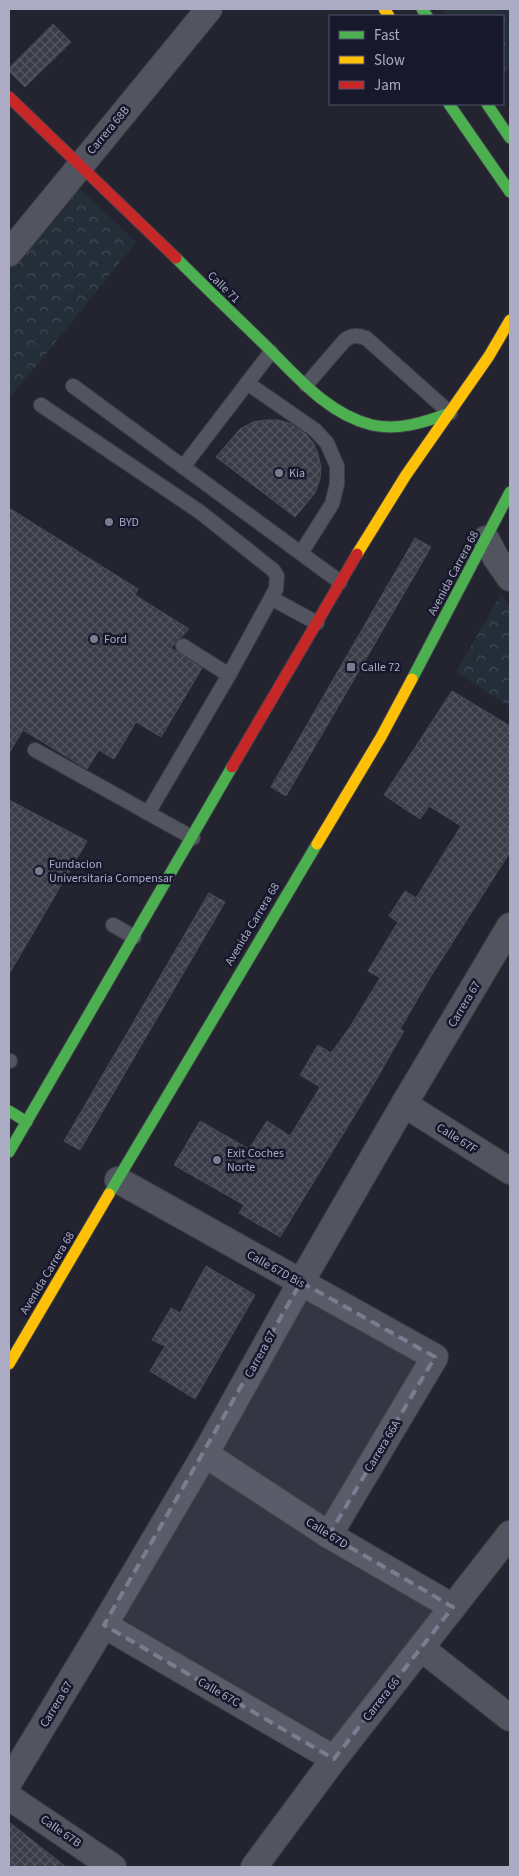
<svg xmlns="http://www.w3.org/2000/svg" width="519" height="1876" font-family="'Source Sans 3',sans-serif">
  <style>
    .grass { fill: url(#grass-tufts) }
    .forest { fill: url(#forest-crowns) }
    .building { fill: url(#building-cross-hatch); stroke: #4b4b59 }
    .lines { fill: none; stroke-linecap: round; stroke-linejoin: round }
    .lane-casing { stroke: #3e3e48; stroke-width: 16 }
    .street-casing { stroke: #3e3e48; stroke-width: 28 }
    .fast-casing { stroke: #3e3e48; stroke-width: 13 }
    .slow-casing { stroke: #3e3e48; stroke-width: 13 }
    .jam-casing { stroke: #3e3e48; stroke-width: 13 }
    .lane { stroke: #525460; stroke-width: 14 }
    .street { stroke: #525460; stroke-width: 26 }
    .fast { stroke: #4caf50; stroke-width: 11 }
    .slow { stroke: #ffc107; stroke-width: 11 }
    .jam { stroke: #c62828; stroke-width: 11 }
    .marked { fill: #7c7c90; fill-opacity: 0.2; stroke: #7c7c90; stroke-width: 4; stroke-dasharray: 10 6; stroke-linejoin: round }
    .poi-dot { fill: #7c7c90; stroke: #17182b; stroke-width: 2 }
    .labels { text-anchor: middle; stroke-width: 5; stroke-linejoin: round; paint-order: stroke }
    .street-label { font-size: 12px; fill: #abacc4; stroke: #17182b }
    .poi-label { font-size: 12px; fill: #abacc4; stroke: #17182b; text-anchor: start }
  </style>
  <defs>
    <pattern id="grass-tufts" width="24" height="20" patternUnits="userSpaceOnUse" patternTransform="scale(1.25)"><rect width="24" height="20" fill="#242e39"/><path d="M3 7l-1-3M5 7V3M7 7l1-3M15 17l-1-3M17 17v-4M19 17l1-3" fill="none" stroke="#414a54"/></pattern>
    <pattern id="forest-crowns" width="20" height="18" patternUnits="userSpaceOnUse" patternTransform="scale(1.25)"><rect width="20" height="18" fill="#242e39"/><path d="M2 6a3 3 0 1 1 6 0M12 15a3 3 0 1 1 6 0" fill="none" stroke="#414a54"/></pattern>
    <pattern id="building-cross-hatch" width="8" height="8" patternUnits="userSpaceOnUse" patternTransform="scale(1.25)"><rect width="8" height="8" fill="#3b3c47"/><path d="M0 0l8 8M0 8l8-8" fill="none" stroke="#555660"/></pattern>
  </defs>
  <rect width="100%" height="100%" fill="#242430"/>
  <polygon class="grass" points="441,9 510,9 510,69 503,73 503,16 446,16"/>
  <g class="forest">
    <polygon points="79,188 136,242 43,358 9,398 9,266 43,226"/>
    <polygon points="501,594 510,607 510,707 456,672"/>
  </g>
  <g class="building">
    <polygon points="53,24 71,42 25,87 9,71 9,68"/>
    <polygon points="265,420 279,420 291,424 306,434 314,444 318,454 321,467 320,479 315,493 295,517 216,457 240,429 253,422"/>
    <polygon points="9,508 138,589 135,595 189,629 171,648 202,668 161,737 136,722 114,759 99,750 87,769 23,730 9,753"/>
    <polygon points="415,538 431,547 286,796 271,787"/>
    <polygon points="452,691 510,726 510,852 431,976 400,1029 404,1031 376,1080 280,1237 239,1213 244,1205 174,1165 200,1121 249,1149 267,1121 290,1136 320,1087 300,1075 318,1045 331,1053 350,1027 380,978 368,971 398,922 389,916 405,891 416,898 461,826 429,806 420,819 384,795"/>
    <polygon points="9,800 87,841 9,974"/>
    <polygon points="209,893 225,902 80,1150 64,1141"/>
    <polygon points="206,1266 255,1295 195,1399 150,1371 165,1346 152,1340 171,1308 180,1313"/>
    <polygon points="9,1822 66,1867 9,1867"/>
  </g>
  <g class="lines">
    <g class="lane-casing">
      <g id="lane">
        <polyline points="247,383 315,430 327,443 337,466 337,484 332,504 301,553"/>
        <path d="M 306,385 L 345,340 C 352,335 357,335 366,338 L 450,413"/>
        <polyline points="73,386 340,582"/>
        <polyline points="41,405 200,512 273,570 277,576 276,589 229,675 148,813"/>
        <polyline points="183,467 271,352"/>
        <polyline points="271,598 317,623"/>
        <polyline points="183,646 229,675"/>
        <polyline points="35,750 193,838"/>
        <polyline points="113,925 134,937"/>
        <polyline points="9,1061 10,1061"/>
      </g>
    </g>
    <g class="street-casing">
      <g id="street">
        <polyline points="9,253 209,9"/>
        <polyline points="486,539 496,558 510,578"/>
        <polyline points="404,1104 510,1171"/>
        <polyline points="118,1180 435,1357 329,1535"/>
        <polyline points="205,1454 329,1535 453,1607"/>
        <polyline points="104,1625 334,1759"/>
        <polyline points="421,1648 510,1718"/>
        <polyline points="9,1782 104,1625 205,1454 301,1282 404,1104 510,926"/>
        <polyline points="9,1797 113,1867"/>
        <polyline points="254,1867 334,1759 510,1534"/>
      </g>
    </g>
    <g class="fast-casing">
      <g id="fast">
        <polyline points="422,9 427,16"/>
        <polyline points="449,104 510,192"/>
        <polyline points="487,104 510,138"/>
        <path d="M 176,258 C 204,286 232,313 261,341 C 293,372 326,414 372,425 C 399,431 425,422 450,413"/>
        <polyline points="412,679 510,492"/>
        <polyline points="9,1111 27,1122"/>
        <polyline points="9,1152 232,767"/>
        <polyline points="109,1194 317,844"/>
      </g>
    </g>
    <g class="slow-casing">
      <g id="slow">
        <polyline points="384,9 389,16"/>
        <polyline points="357,554 406,475 489,356 510,320"/>
        <polyline points="317,844 381,737 412,679"/>
        <polyline points="9,1364 109,1194"/>
      </g>
    </g>
    <g class="jam-casing">
      <g id="jam">
        <polyline points="9,97 176,258"/>
        <polyline points="232,767 357,554"/>
      </g>
    </g>
    <use href="#lane" class="lane"/>
    <use href="#street" class="street"/>
    <use href="#fast" class="fast"/>
    <use href="#slow" class="slow"/>
    <use href="#jam" class="jam"/>
  </g>
  <path class="marked" d="M 301,1282 L 435,1357 L 329,1535 L 453,1607 L 334,1759 L 104,1625 Z"/>
  <g class="poi-dot">
    <circle cx="279" cy="473" r="5"/>
    <circle cx="109" cy="522" r="5"/>
    <circle cx="94" cy="639" r="5"/>
    <rect x="346" y="662" width="10" height="10" rx="2.5"/>
    <circle cx="39" cy="871" r="5"/>
    <circle cx="217" cy="1160" r="5"/>
  </g>
  <g class="labels">
    <g class="street-label">
      <text transform="translate(108 130) rotate(-50)" y="4">Carrera 68B</text>
      <text transform="translate(224 287) rotate(44)" y="4">Calle 71</text>
      <text transform="translate(453 573) rotate(-62)" y="4">Avenida Carrera 68</text>
      <text transform="translate(252 924) rotate(-59)" y="4">Avenida Carrera 68</text>
      <text transform="translate(464 1004) rotate(-59)" y="4">Carrera 67</text>
      <text transform="translate(457 1138) rotate(32)" y="4">Calle 67F</text>
      <text transform="translate(276 1269) rotate(29)" y="4">Calle 67D Bis</text>
      <text transform="translate(47 1273) rotate(-59)" y="4">Avenida Carrera 68</text>
      <text transform="translate(260 1354) rotate(-61)" y="4">Carrera 67</text>
      <text transform="translate(382 1446) rotate(-59)" y="4">Carrera 66A</text>
      <text transform="translate(327 1533) rotate(32)" y="4">Calle 67D</text>
      <text transform="translate(219 1692) rotate(30)" y="4">Calle 67C</text>
      <text transform="translate(381 1699) rotate(-52)" y="4">Carrera 66</text>
      <text transform="translate(56 1704) rotate(-59)" y="4">Carrera 67</text>
      <text transform="translate(61 1831) rotate(35)" y="4">Calle 67B</text>
    </g>
    <g class="poi-label">
      <text x="289" y="477">Kia</text>
      <text x="119" y="526">BYD</text>
      <text x="104" y="643">Ford</text>
      <text x="361" y="671">Calle 72</text>
      <text x="49" y="868">Fundacion<tspan x="49" dy="14">Universitaria Compensar</tspan></text>
      <text x="227" y="1157">Exit Coches<tspan x="227" dy="14">Norte</tspan></text>
    </g>
  </g>
  <rect width="519" height="1876" fill="none" stroke="#abacc4" stroke-width="20"/>
  <rect x="329" y="15" width="175" height="90" fill="#17182b" stroke="#525368"/>
  <rect x="339" y="31" width="25" height="8" fill="#4caf50" stroke="#525368"/>
  <text x="374" y="40" font-size="15" fill="#abacc4">Fast</text>
  <rect x="339" y="56" width="25" height="8" fill="#ffc107" stroke="#525368"/>
  <text x="374" y="65" font-size="15" fill="#abacc4">Slow</text>
  <rect x="339" y="81" width="25" height="8" fill="#c62828" stroke="#525368"/>
  <text x="374" y="90" font-size="15" fill="#abacc4">Jam</text>
</svg>
